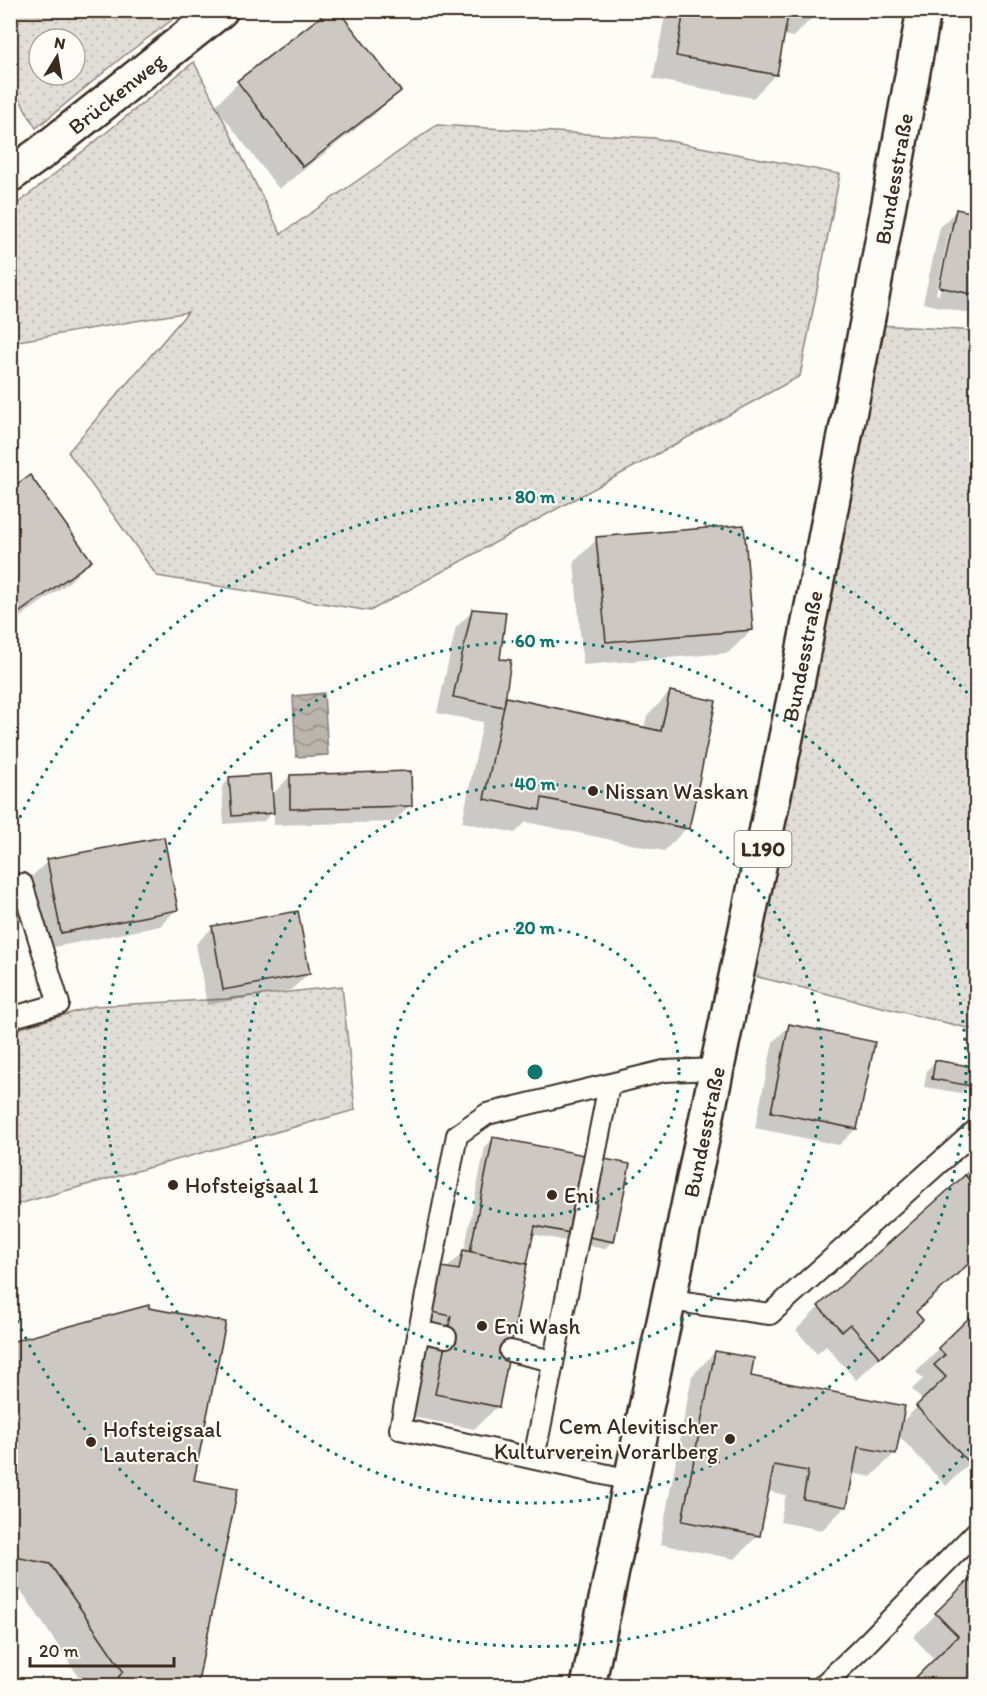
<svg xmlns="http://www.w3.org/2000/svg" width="987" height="1696" font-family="Itim,sans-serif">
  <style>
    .grass { fill: url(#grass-dots); stroke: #8e847a; stroke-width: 1.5; fill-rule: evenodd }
    .water { fill: url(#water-waves); stroke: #887d74; stroke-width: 1.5 }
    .shadow { fill: #0003; fill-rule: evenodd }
    .building { fill: #cdc8c2; stroke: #3b2a1e; stroke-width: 1.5 }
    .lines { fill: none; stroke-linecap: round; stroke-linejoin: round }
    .lane-casing { stroke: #3b2a1e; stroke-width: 24 }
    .street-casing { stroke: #3b2a1e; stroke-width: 38 }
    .primary-casing { stroke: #3b2a1e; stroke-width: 38 }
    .lane { stroke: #fdfcf7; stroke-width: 20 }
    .street { stroke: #fdfcf7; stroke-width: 33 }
    .primary { stroke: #fdfcf7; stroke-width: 33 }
    .ring { fill: none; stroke: #0f766e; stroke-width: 3; stroke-dasharray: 3 6 }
    .poi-dot { fill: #3b2a1e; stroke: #fdfcf7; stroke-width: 2 }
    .labels { text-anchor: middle; stroke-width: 4.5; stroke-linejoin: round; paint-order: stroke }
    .shield { fill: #fdfcf7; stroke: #75695f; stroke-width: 1.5 }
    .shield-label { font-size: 21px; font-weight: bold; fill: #3b2a1e }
    .street-label { font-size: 22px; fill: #3b2a1e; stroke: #fdfcf7 }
    .poi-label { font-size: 22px; fill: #3b2a1e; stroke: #fdfcf7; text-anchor: start }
    .centre { fill: #0f766e; stroke: #fdfcf7; stroke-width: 3 }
    .ring-label { font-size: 18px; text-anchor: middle; font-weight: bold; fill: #0f766e; stroke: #fdfcf7; stroke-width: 4.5; stroke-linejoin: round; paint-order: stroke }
  </style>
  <defs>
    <pattern id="grass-dots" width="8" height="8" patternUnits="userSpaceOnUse" patternTransform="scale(1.5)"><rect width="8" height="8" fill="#e1ded7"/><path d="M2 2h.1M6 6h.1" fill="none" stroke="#c2bfb8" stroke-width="1.8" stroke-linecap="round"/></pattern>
    <pattern id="water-waves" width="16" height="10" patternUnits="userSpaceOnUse" patternTransform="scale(1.5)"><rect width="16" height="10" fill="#bbb4ad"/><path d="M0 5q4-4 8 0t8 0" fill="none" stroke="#99938c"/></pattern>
  </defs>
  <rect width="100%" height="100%" fill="#fdfcf7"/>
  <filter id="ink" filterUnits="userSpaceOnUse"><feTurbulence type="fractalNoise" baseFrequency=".0167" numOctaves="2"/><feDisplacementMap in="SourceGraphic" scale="12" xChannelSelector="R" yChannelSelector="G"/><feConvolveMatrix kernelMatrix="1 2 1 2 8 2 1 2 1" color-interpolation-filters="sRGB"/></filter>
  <g filter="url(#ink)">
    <g class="grass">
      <path d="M 10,11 L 11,10 L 184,11 L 125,55 L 36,128 L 11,84 ZM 39,39 L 75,39 L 75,75 L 39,75 Z"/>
      <polygon points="194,62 281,234 437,125 654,138 840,174 800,376 370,611 157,576 68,452 188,312 13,342 10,335 11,209"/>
      <polygon points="879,325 976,331 976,1030 750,975"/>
      <polygon points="342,986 355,1110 11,1206 11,1031 94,1006 226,999"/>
    </g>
    <polygon class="water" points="324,693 328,755 296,757 293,696"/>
    <g class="shadow">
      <polygon points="331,10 399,91 375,114 279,189 215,106 238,83"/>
      <polygon points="666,10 817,10 816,14 793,37 783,35 776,74 753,98 653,79"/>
      <path d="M 956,211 L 976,215 L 976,315 L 923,303 L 940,227 ZM 950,228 L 953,228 L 939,295 L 936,294 Z"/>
      <polygon points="10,491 90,561 67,584 10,624"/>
      <polygon points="597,539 752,630 728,653 583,665 574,562"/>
      <polygon points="473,611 499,660 503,702 506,699 644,728 647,716 670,692 687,828 664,851 526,822 515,833 462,822 483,722 437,713 456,627"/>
      <polygon points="290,776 410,805 394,822 274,825 274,811 264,821 224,824 222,787 230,778 271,802 274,802 274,793"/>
      <polygon points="48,861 176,910 160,926 45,949 31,877"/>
      <polygon points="213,927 308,974 291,990 207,1005 196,944"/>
      <polygon points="789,1026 856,1129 839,1145 755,1128 773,1042"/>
      <polygon points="936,1061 970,1085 961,1093 924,1087 927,1070"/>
      <polygon points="494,1138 613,1241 604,1249 532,1234 498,1406 474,1429 413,1417 429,1339 419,1292 442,1268 446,1269 464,1252 485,1147"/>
      <polygon points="976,1166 976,1257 915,1313 921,1319 856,1380 826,1346 817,1354 796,1330 819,1307"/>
      <polygon points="147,1309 192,1481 195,1686 85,1686 22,1592 10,1590 10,1343"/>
      <polygon points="976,1313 976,1457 946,1486 898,1435 894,1454 871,1477 851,1473 845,1507 822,1530 780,1522 786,1495 767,1491 758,1535 735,1559 660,1544 692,1376 715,1352 749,1377 900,1424 923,1401 912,1389 923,1379 916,1372"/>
      <polygon points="976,1575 976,1686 909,1686 935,1660 913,1637"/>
    </g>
    <g class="building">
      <polygon points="329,10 338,10 401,91 303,167 237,81"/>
      <polygon points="684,10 789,10 777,75 676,56"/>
      <polygon points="956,209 976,213 976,295 939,287"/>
      <polygon points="30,475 92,561 10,619 10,489"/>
      <polygon points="744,525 753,630 606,642 596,537"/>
      <polygon points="472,609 506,612 500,659 511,660 504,707 453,697"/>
      <polygon points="670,691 716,701 689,829 542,798 540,810 484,799 506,697 661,731"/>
      <polygon points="411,771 412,806 290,809 290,775"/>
      <polygon points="271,774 274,813 232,816 229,777"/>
      <polygon points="164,837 178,910 61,933 47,859"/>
      <polygon points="298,911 310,974 223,990 212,926"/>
      <polygon points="789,1024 875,1042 857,1129 771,1112"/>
      <polygon points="935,1060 975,1067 971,1086 932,1079"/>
      <polygon points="493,1137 630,1164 614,1242 535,1226 527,1264 470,1252"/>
      <polygon points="976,1165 976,1188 965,1175"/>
      <polygon points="965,1175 976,1188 976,1257 916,1312 923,1320 880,1358 850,1324 842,1331 818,1306"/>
      <polygon points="463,1250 527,1264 499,1407 435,1394 451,1316 433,1312 442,1267 459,1270"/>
      <polygon points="149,1305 149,1308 226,1322 194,1480 238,1488 197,1686 124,1686 118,1678 123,1671 50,1564 10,1556 10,1342"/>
      <polygon points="976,1311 976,1458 970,1464 916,1406 946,1377 934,1365 945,1355 938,1348"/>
      <polygon points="715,1351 754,1358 751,1376 905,1406 896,1454 858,1447 847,1507 803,1499 808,1471 774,1465 760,1536 682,1521"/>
      <polygon points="976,1573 976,1686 907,1686 958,1636 935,1613"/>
    </g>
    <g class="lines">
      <g class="lane-casing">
        <g id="lane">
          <polyline points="10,1018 59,1004 22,884"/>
          <polyline points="670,1300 770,1314 976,1130"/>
          <polyline points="418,1331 446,1337"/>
          <polyline points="510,1351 553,1361"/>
          <polyline points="534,1458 609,1085"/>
          <polyline points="630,1480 400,1429 457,1135 487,1114 664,1071 718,1069"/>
          <polyline points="822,1686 863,1647 976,1532"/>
        </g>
      </g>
      <g class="street-casing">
        <g id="street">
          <path id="s1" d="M 10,175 L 41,153 L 221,10"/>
        </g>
      </g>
      <g class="primary-casing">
        <g id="primary">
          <path id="s2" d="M 588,1686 L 795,694 L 874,286 L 924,10"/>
        </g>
      </g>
      <use href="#lane" class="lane"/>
      <use href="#street" class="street"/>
      <use href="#primary" class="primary"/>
    </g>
  </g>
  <g class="ring">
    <circle cx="535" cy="1072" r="144"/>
    <circle cx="535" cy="1072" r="288"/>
    <circle cx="535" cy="1072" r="431"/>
    <path d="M975 1442A575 575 0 0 1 12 1310M12 834A575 575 0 0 1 975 702"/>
  </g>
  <g class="poi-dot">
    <circle cx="593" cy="791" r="6"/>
    <circle cx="173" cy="1185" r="6"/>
    <circle cx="552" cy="1195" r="6"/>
    <circle cx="482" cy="1326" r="6"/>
    <circle cx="730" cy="1439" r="6"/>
    <circle cx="91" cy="1442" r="6"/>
  </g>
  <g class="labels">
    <rect class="shield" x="734.5" y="831" width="57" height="36" rx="4.5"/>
    <g class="shield-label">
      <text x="763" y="856">L190</text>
    </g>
    <g class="street-label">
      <text dy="8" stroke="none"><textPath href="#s1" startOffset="134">Brückenweg</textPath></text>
      <text dy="8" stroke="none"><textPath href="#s2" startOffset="1538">Bundesstraße</textPath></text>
      <text dy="8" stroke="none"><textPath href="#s2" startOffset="1052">Bundesstraße</textPath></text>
      <text dy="8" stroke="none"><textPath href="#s2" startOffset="566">Bundesstraße</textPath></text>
    </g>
    <g class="poi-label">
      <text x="605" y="799">Nissan Waskan</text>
      <text x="185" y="1193">Hofsteigsaal 1</text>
      <text x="564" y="1203">Eni</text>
      <text x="494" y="1334">Eni Wash</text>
      <text x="718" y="1434" text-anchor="end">Cem Alevitischer<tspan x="718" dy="25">Kulturverein Vorarlberg</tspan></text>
      <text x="103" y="1437">Hofsteigsaal<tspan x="103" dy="25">Lauterach</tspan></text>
    </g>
  </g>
  <circle cx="535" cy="1072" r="9" class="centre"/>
  <g class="ring-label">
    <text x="535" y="503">80 m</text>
    <text x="535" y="647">60 m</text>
    <text x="535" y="790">40 m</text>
    <text x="535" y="934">20 m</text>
  </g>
  <rect width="987" height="1696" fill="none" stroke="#fdfcf7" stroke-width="36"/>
  <rect x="18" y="18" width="951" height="1660" fill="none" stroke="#3b2a1e" stroke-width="2" filter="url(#ink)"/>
  <g transform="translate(57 57) rotate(11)"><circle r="28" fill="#fdfcf7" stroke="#afa8a0" stroke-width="1.5"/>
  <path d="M0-4.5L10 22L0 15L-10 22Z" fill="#3b2a1e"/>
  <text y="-9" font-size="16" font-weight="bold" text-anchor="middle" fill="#3b2a1e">N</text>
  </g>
  <path d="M30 1657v9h144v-9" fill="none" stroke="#3b2a1e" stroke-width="3"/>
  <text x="39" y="1657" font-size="18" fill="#3b2a1e" stroke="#fdfcf7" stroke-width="4.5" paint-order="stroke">20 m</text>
</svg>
